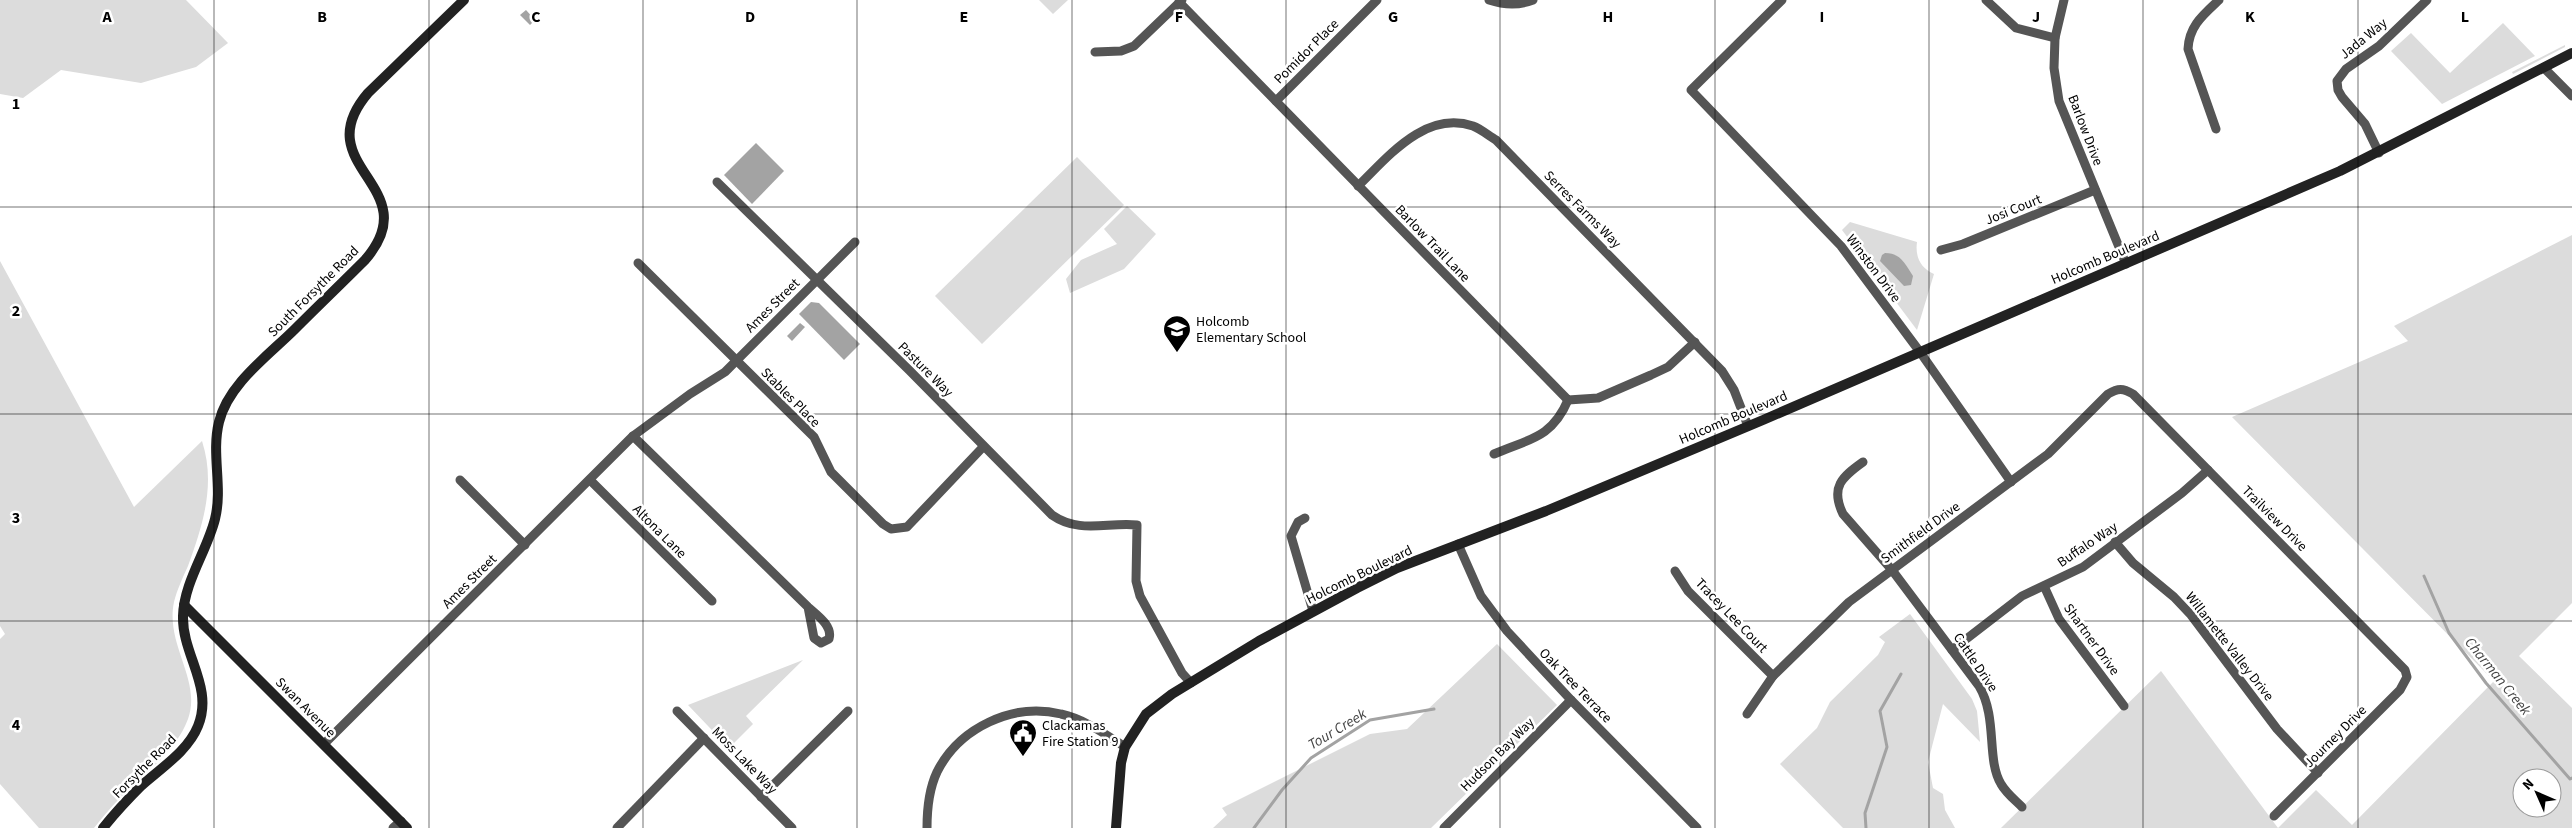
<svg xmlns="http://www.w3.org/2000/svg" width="2572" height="828" font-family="'Source Sans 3',sans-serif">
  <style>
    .green { fill: #dcdcdc; fill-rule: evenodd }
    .water { fill: #a3a3a3 }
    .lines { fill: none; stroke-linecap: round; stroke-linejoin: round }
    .stream { stroke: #a3a3a3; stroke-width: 3 }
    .street { stroke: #555; stroke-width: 9 }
    .secondary { stroke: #222; stroke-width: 10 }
    .grid { fill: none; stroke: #000; stroke-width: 1; stroke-opacity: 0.55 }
    .labels { text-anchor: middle; stroke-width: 5; stroke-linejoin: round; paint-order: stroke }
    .street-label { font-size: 14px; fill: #000; stroke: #fff }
    .poi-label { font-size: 14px; fill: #000; stroke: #fff; text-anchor: start }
    .water-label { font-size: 15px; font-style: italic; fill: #444; stroke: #fff }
    .grid-label { font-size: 16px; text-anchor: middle; font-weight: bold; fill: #000; stroke: #fff; stroke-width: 5; stroke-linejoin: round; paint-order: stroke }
  </style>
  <rect width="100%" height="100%" fill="#fff"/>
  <g class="green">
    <polygon points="0,0 186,0 228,43 196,67 141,83 61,70 23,98 0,94"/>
    <polygon points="1039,0 1068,0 1053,14"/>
    <polygon points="2503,23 2535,56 2442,104 2391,51 2411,33 2450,73"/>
    <polygon points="2565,45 2565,47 2513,74 2512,72"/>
    <polygon points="1077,157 1124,205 982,344 935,296"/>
    <polygon points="1127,206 1156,234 1124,269 1070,293 1066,279 1081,260 1117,244 1104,229"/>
    <path d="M 1850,222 L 1917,242 C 1915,256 1920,268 1934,274 L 1917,330 L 1842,230 Z"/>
    <path d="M 2572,235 L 2572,603 L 2519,656 L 2572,708 L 2572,828 L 2278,828 L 2316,790 L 2352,825 L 2494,681 L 2232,417 L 2408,341 L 2394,326 ZM 2522,778 L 2552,778 L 2552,808 L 2522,808 Z"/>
    <path d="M 0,261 L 134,507 L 202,441 C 216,484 203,525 188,566 C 183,577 177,590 174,602 C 165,645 202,680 188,719 C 176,752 142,775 119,799 C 110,808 102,818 94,828 L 39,828 L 0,784 L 0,639 L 5,634 L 0,626 Z"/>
    <polygon points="1910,614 1972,699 1977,711 1980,742 1943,704 1928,762 1933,788 1943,794 1945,810 1955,828 1843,828 1780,764 1817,728 1830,702 1878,655 1885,642 1879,637"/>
    <polygon points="1497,644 1557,705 1431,828 1213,828 1227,815 1222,808 1370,734 1407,729"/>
    <polygon points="803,660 746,716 753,724 729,748 688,705"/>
    <polygon points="2161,671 2278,828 2001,828"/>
  </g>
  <g class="water">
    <polygon points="526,10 535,20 530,25 520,15"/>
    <polygon points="756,143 784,171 752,204 724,175"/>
    <path d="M 1885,253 C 1901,253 1905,264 1913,276 L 1911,285 L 1904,286 L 1880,261 L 1882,255 Z"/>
    <polygon points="811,302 819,303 860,344 844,360 799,314"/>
    <polygon points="800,323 805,327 792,341 787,336"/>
  </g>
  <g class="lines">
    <g class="stream">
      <polyline points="2424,576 2449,633 2486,683 2570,779 2572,778"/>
      <polyline points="1254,828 1282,790 1311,758 1370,720 1434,709"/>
      <polyline points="1866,828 1865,813 1887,747 1880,711 1901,674"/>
    </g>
    <g class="street">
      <path d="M 1489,0 C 1504,5 1518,6 1533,0"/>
      <polyline points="1782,0 1691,90 1841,246 1920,352 2011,482"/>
      <polyline points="1986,0 2016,28 2055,38"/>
      <polyline points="2064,0 2055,38 2054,68 2059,101 2126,264"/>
      <polyline points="1179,2 1568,400 1598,398 1651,375 1668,367 1695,342"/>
      <polyline points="1095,52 1121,51 1134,46 1182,0"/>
      <polyline points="2544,68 2572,96"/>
      <polyline points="1276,101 1377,0"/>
      <path d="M 2216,129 L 2188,49 C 2189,26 2203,15 2219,0"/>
      <polyline points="2379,153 2365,124 2342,97 2338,90 2337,81 2346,69 2379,46 2427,0"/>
      <path d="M 717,182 L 909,370 L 1052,515 C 1079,534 1107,522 1137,525 L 1136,581 L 1140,596 L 1182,673 L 1191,683"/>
      <path d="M 1358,186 C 1388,157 1425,110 1473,126 C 1481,129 1489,136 1496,140 L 1722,371 L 1734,390 L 1748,426"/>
      <polyline points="1941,250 1963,244 2095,190"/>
      <polyline points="638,263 814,437 831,472 883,524 891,529 907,527 983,447"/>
      <path d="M 633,436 L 808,607 C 817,615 833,626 829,639 L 821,643 L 814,638 L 808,607"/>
      <path d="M 1494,454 C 1529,439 1552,438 1568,400"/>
      <path d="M 1863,462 C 1842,477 1830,487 1843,514 L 1892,570 L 1979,686 C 1998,718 1986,759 2001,784 C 2006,793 2015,800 2022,807"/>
      <polyline points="460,480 525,545"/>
      <polyline points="590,480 712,601"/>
      <polyline points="1305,518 1298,522 1291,536 1313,611"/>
      <polyline points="2115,542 2133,563 2174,597 2191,615 2277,729 2318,773"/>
      <polyline points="1458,544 1481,596 1507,631 1571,700 1697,828"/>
      <polyline points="1675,571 1688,591 1773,676"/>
      <polyline points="2044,586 2059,619 2124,706"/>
      <polyline points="1952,650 2022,596 2083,567 2182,493 2208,470"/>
      <polyline points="677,711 792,828"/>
      <path d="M 1747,714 L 1773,676 L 1849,602 L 2048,454 L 2108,394 C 2118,388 2123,388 2133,394 L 2405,670 L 2407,677 L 2400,690 L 2274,816"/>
      <polyline points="324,744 633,436 690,394 725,372 855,242"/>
      <polyline points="761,797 848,711"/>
      <polyline points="393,828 401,821"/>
      <polyline points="617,828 704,738"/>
      <path d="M 927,828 C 927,809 929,789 937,772 C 959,728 1013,702 1061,714 C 1084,719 1105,734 1125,747"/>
      <polyline points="1444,828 1571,700"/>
    </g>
    <g class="secondary">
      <polyline points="184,605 407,828"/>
      <path d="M 103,828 C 115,813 128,799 141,786 C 161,768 188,751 198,726 C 214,687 182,655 183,616 C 184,582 207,551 215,519 C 223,487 211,454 219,422 C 228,384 269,355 295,329 C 318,306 342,283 365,260 C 429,186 305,167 368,93 L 464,0"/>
      <polyline points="1116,828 1121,763 1125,747 1146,714 1172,694 1259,641 1357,588 1397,568 1546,511 1763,420 2340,171 2572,53"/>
    </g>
  </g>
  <path class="grid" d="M 214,0 L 214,828M 429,0 L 429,828M 643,0 L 643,828M 857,0 L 857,828M 1072,0 L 1072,828M 1286,0 L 1286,828M 1500,0 L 1500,828M 1715,0 L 1715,828M 1929,0 L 1929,828M 2143,0 L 2143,828M 2358,0 L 2358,828M 0,207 L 2572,207M 0,414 L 2572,414M 0,621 L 2572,621"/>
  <defs>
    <g id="school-pin" transform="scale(1.4375)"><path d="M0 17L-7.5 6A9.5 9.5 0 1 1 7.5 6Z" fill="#000" stroke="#fff"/><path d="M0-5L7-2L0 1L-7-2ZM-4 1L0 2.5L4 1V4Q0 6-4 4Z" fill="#fff"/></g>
    <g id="civic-pin" transform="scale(1.4375)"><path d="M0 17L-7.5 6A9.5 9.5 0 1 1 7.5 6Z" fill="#000" stroke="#fff"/><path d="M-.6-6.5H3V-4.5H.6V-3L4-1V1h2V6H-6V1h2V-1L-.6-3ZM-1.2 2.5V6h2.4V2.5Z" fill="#fff"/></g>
  </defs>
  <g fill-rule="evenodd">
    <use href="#school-pin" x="1177" y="329"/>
    <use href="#civic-pin" x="1023" y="733"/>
  </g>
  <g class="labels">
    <g class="street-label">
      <text transform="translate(2363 38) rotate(-39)" y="5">Jada Way</text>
      <text transform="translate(1306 51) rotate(-45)" y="5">Pomidor Place</text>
      <text transform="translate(2086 130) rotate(69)" y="5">Barlow Drive</text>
      <text transform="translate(1583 209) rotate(45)" y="5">Serres Farms Way</text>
      <text transform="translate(2013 209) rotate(-22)" y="5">Josi Court</text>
      <text transform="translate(1433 243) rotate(46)" y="5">Barlow Trail Lane</text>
      <text transform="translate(2105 257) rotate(-23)" y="5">Holcomb Boulevard</text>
      <text transform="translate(1874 268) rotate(53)" y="5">Winston Drive</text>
      <text transform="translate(313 291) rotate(-45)" y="5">South Forsythe Road</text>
      <text transform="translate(772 305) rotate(-45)" y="5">Ames Street</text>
      <text transform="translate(926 369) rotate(45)" y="5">Pasture Way</text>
      <text transform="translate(791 397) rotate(45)" y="5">Stables Place</text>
      <text transform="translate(1733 417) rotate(-23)" y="5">Holcomb Boulevard</text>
      <text transform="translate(2275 518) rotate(45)" y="5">Trailview Drive</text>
      <text transform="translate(660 531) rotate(45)" y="5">Altona Lane</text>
      <text transform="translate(1920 532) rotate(-36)" y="5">Smithfield Drive</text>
      <text transform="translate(2087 544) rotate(-34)" y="5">Buffalo Way</text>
      <text transform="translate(1359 574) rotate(-26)" y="5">Holcomb Boulevard</text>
      <text transform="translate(469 581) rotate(-45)" y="5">Ames Street</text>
      <text transform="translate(1732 615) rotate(46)" y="5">Tracey Lee Court</text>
      <text transform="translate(2092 639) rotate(54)" y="5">Shartner Drive</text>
      <text transform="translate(2230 646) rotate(52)" y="5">Willamette Valley Drive</text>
      <text transform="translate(1976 662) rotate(56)" y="5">Cattle Drive</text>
      <text transform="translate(1576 685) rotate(46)" y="5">Oak Tree Terrace</text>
      <text transform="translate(306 707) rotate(45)" y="5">Swan Avenue</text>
      <text transform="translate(2335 736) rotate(-45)" y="5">Journey Drive</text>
      <text transform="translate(1497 754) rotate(-45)" y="5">Hudson Bay Way</text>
      <text transform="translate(745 760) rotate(46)" y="5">Moss Lake Way</text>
      <text transform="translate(144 766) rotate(-45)" y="5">Forsythe Road</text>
    </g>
    <g class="poi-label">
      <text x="1196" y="326">Holcomb<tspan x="1196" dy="16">Elementary School</tspan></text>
      <text x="1042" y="730">Clackamas<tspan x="1042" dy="16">Fire Station 9</tspan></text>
    </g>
    <g class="water-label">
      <text transform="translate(2498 676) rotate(51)" y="5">Charman Creek</text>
      <text transform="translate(1337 729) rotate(-31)" y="5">Tour Creek</text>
    </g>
  </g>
  <g class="grid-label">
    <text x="107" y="22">A</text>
    <text x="322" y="22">B</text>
    <text x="536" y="22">C</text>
    <text x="750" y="22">D</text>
    <text x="964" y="22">E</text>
    <text x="1179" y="22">F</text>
    <text x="1393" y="22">G</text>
    <text x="1608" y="22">H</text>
    <text x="1822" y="22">I</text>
    <text x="2036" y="22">J</text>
    <text x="2250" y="22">K</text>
    <text x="2465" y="22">L</text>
    <text x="16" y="109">1</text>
    <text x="16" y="316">2</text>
    <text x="16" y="523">3</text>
    <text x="16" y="730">4</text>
  </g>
  <g transform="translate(2537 793) rotate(315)"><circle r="24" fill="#ffffff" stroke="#999999"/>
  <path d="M0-4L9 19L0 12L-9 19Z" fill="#000000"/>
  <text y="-8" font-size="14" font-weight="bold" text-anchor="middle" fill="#000000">N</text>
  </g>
</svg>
